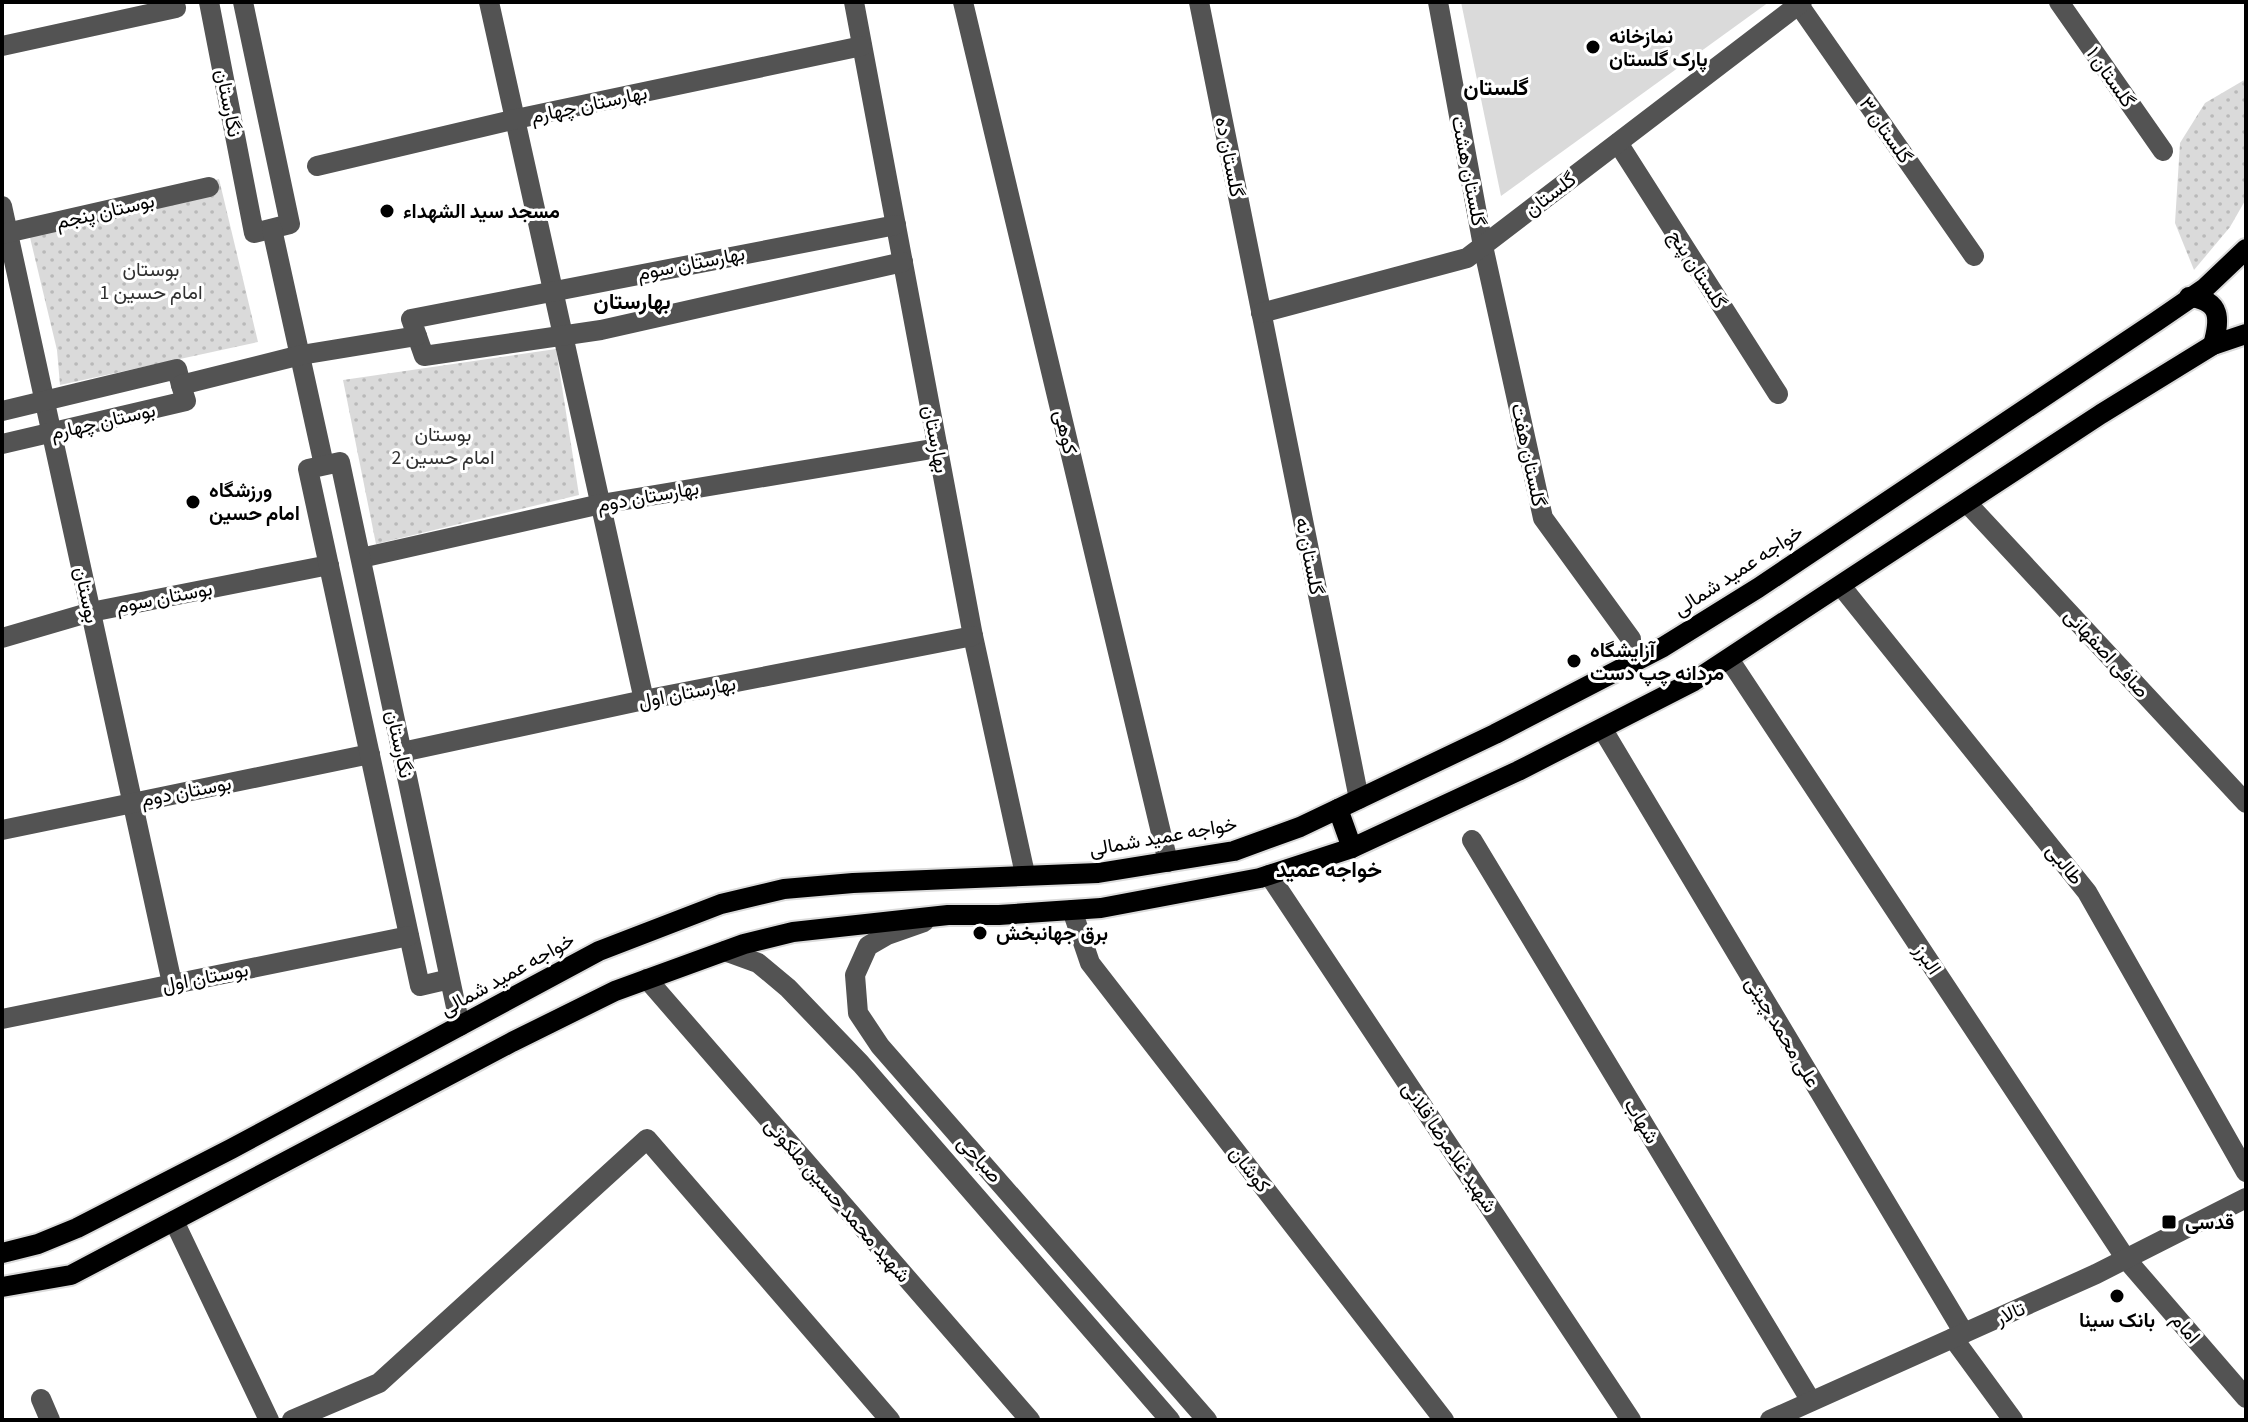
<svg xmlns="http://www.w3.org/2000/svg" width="2248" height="1422" font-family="'Source Sans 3',Vazirmatn,sans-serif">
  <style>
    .grass { fill: #dadada }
    .park { fill: url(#park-dots) }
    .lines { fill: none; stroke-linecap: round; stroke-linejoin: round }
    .major-casing { stroke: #dbdbdb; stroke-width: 24 }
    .minor { stroke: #535353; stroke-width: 20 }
    .major { stroke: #000; stroke-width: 20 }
    .poi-dot { fill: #000; stroke: #fff; stroke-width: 3 }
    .labels { text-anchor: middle; stroke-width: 6; stroke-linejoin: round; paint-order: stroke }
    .poi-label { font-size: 20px; font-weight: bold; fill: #000; stroke: #fff; text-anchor: start }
    .street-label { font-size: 20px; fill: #000; stroke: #fff }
    .park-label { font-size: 20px; fill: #313131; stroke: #fff }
    .neighbourhood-label { font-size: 22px; font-weight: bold; fill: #000; stroke: #fff }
  </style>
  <defs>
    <pattern id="park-dots" width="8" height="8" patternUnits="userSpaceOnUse" patternTransform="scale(2)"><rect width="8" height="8" fill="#dadada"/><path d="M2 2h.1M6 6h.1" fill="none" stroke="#b9b9b9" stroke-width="1.8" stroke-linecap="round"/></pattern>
  </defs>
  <rect width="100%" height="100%" fill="#fff"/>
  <polygon class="grass" points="1461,2 1769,2 1501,196"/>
  <g class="park">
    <polygon points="2246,79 2246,199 2230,227 2194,270 2175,223 2180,143 2205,103"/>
    <polygon points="219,179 258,342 60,385 57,350 27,225"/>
    <polygon points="556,349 579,495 376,544 343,380"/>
  </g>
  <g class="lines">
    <g class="major-casing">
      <g id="major">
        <path d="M 2189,297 C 2222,300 2220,320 2213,345"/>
        <polyline points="1338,809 1352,848"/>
        <polyline points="2,1253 38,1244 77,1228 231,1149 599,951 721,904 784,889 853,883 1098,873 1234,851 1300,827 1495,734 1663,647 1758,588 2157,321 2205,288 2246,249"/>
        <polyline points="2,1287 71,1275 512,1042 615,991 744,944 793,932 948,915 999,915 1101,908 1260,878 1352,848 1518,771 1694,681 2101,414 2213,345 2246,334"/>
      </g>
    </g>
    <g class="minor">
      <polyline points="209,2 254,233 290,224 243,2"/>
      <polyline points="489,2 644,700"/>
      <polyline points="854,2 973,636 1025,874"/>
      <polyline points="963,2 1168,862"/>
      <polyline points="1199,2 1359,799"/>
      <polyline points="1438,2 1483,246 1543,518 1631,639"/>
      <polyline points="2059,2 2163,151"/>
      <polyline points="1799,5 1974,256"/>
      <polyline points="2,46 176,8"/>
      <polyline points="1618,143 1778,394"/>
      <polyline points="317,166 516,119 862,46"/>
      <polyline points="2,206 172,983"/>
      <polyline points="272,229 324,465"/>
      <polyline points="2,234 209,187"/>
      <polyline points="1261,313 1467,258 1802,2"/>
      <polyline points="417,336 424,356 601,330 903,262"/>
      <polyline points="2,411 177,369 181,385"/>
      <polyline points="2,444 186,401 181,385 301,355 417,336 411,319 896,225"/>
      <polyline points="1967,503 2246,803"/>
      <polyline points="361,558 601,504 938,448"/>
      <polyline points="1841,586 2087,892 2246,1172"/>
      <polyline points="2,638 91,612 329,565"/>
      <polyline points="1729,659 2126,1259 2246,1398"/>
      <polyline points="1603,730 1964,1333"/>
      <polyline points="402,752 644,700 973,636"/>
      <polyline points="2,830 370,754"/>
      <polyline points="1472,840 1811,1401"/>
      <polyline points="1269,875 1631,1420"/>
      <polyline points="1072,910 1090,963 1444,1420"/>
      <polyline points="924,922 887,935 868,946 855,975 858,1013 880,1046 1207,1420"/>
      <polyline points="725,951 758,963 788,988 861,1064 1170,1420"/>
      <polyline points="450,979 420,986 308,469 340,462 460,1026"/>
      <polyline points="647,979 1030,1420"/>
      <polyline points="2,1019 409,936"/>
      <polyline points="174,1221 269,1420"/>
      <polyline points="1953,1338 2013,1420"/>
      <polyline points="41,1399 50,1420"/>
      <polyline points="292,1420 379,1383 647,1139 890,1420"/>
      <polyline points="1770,1420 2096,1274 2246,1198"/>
    </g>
    <use href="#major" class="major"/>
  </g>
  <g class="poi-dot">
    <circle cx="1593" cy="47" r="8"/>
    <circle cx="387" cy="211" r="8"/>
    <circle cx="193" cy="502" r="8"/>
    <circle cx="1574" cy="661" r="8"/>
    <circle cx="980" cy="933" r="8"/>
    <rect x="2161" y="1214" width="16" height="16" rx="4"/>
    <circle cx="2117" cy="1296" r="8"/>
  </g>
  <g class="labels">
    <g class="poi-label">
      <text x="1609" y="43">نمازخانه<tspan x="1609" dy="23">پارک گلستان</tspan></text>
      <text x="403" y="218">مسجد سید الشهداء</text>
      <text x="209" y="497">ورزشگاه<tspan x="209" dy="23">امام حسین</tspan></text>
      <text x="1590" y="657">آرایشگاه<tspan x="1590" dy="23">مردانه چپ دست</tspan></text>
      <text x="996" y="940">برق جهانبخش</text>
      <text x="2185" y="1229">قدسی</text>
      <text x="2117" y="1327" text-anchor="middle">بانک سینا</text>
    </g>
    <g class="street-label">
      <text transform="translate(2111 77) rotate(55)" y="7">گلستان ۱</text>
      <text transform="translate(229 103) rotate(79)" y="7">نگارستان</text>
      <text transform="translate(589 104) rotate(-12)" y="7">بهارستان چهارم</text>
      <text transform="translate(1886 130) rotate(55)" y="7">گلستان ۳</text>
      <text transform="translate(1230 157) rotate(79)" y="7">گلستان ده</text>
      <text transform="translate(1469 171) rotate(79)" y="7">گلستان هشت</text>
      <text transform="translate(1550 194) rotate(-37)" y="7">گلستان</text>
      <text transform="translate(105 211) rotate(-13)" y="7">بوستان پنجم</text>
      <text transform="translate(691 263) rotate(-11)" y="7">بهارستان سوم</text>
      <text transform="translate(1698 269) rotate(57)" y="7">گلستان پنج</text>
      <text transform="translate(103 421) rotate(-13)" y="7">بوستان چهارم</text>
      <text transform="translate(1066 432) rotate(77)" y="7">کوهی</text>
      <text transform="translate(936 439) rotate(79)" y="7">بهارستان</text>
      <text transform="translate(1529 455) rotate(78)" y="7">گلستان هفت</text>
      <text transform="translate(648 496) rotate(-10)" y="7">بهارستان دوم</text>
      <text transform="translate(1310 556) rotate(79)" y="7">گلستان نه</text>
      <text transform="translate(1738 570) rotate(-33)" y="7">خواجه عمید شمالی</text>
      <text transform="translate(87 595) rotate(78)" y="7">بوستان</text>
      <text transform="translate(164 597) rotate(-11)" y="7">بوستان سوم</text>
      <text transform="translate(2107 653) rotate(47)" y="7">صافی اصفهانی</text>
      <text transform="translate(687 692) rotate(-11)" y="7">بهارستان اول</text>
      <text transform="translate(400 744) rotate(78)" y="7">نگارستان</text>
      <text transform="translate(186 791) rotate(-11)" y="7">بوستان دوم</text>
      <text transform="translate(1163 836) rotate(-10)" y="7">خواجه عمید شمالی</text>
      <text transform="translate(2065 864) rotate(51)" y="7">طالبی</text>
      <text transform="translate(1928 959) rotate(56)" y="7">البرز</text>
      <text transform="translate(507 974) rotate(-29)" y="7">خواجه عمید شمالی</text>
      <text transform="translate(205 977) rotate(-11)" y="7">بوستان اول</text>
      <text transform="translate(1783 1032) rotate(59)" y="7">علی محمد چیتی</text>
      <text transform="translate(1642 1121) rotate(59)" y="7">شهاب</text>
      <text transform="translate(1450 1147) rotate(56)" y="7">شهید غلامرضا قلانی</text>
      <text transform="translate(980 1159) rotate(48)" y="7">صباحی</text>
      <text transform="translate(1250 1169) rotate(52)" y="7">کوشان</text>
      <text transform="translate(838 1200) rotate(49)" y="7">شهید محمد حسین ملکوتی</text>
      <text transform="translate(2010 1313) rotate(-24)" y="7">تالار</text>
      <text transform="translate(2186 1328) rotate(49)" y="7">امام</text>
    </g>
    <g class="park-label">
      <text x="151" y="276">بوستان<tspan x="151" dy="23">امام حسین 1</tspan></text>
      <text x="443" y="441">بوستان<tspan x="443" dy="23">امام حسین 2</tspan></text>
    </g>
    <g class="neighbourhood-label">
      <text x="1496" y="95">گلستان</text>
      <text x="632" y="309">بهارستان</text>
      <text x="1329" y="877">خواجه عمید</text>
    </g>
  </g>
  <rect width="2248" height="1422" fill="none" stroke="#000000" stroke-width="8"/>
</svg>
